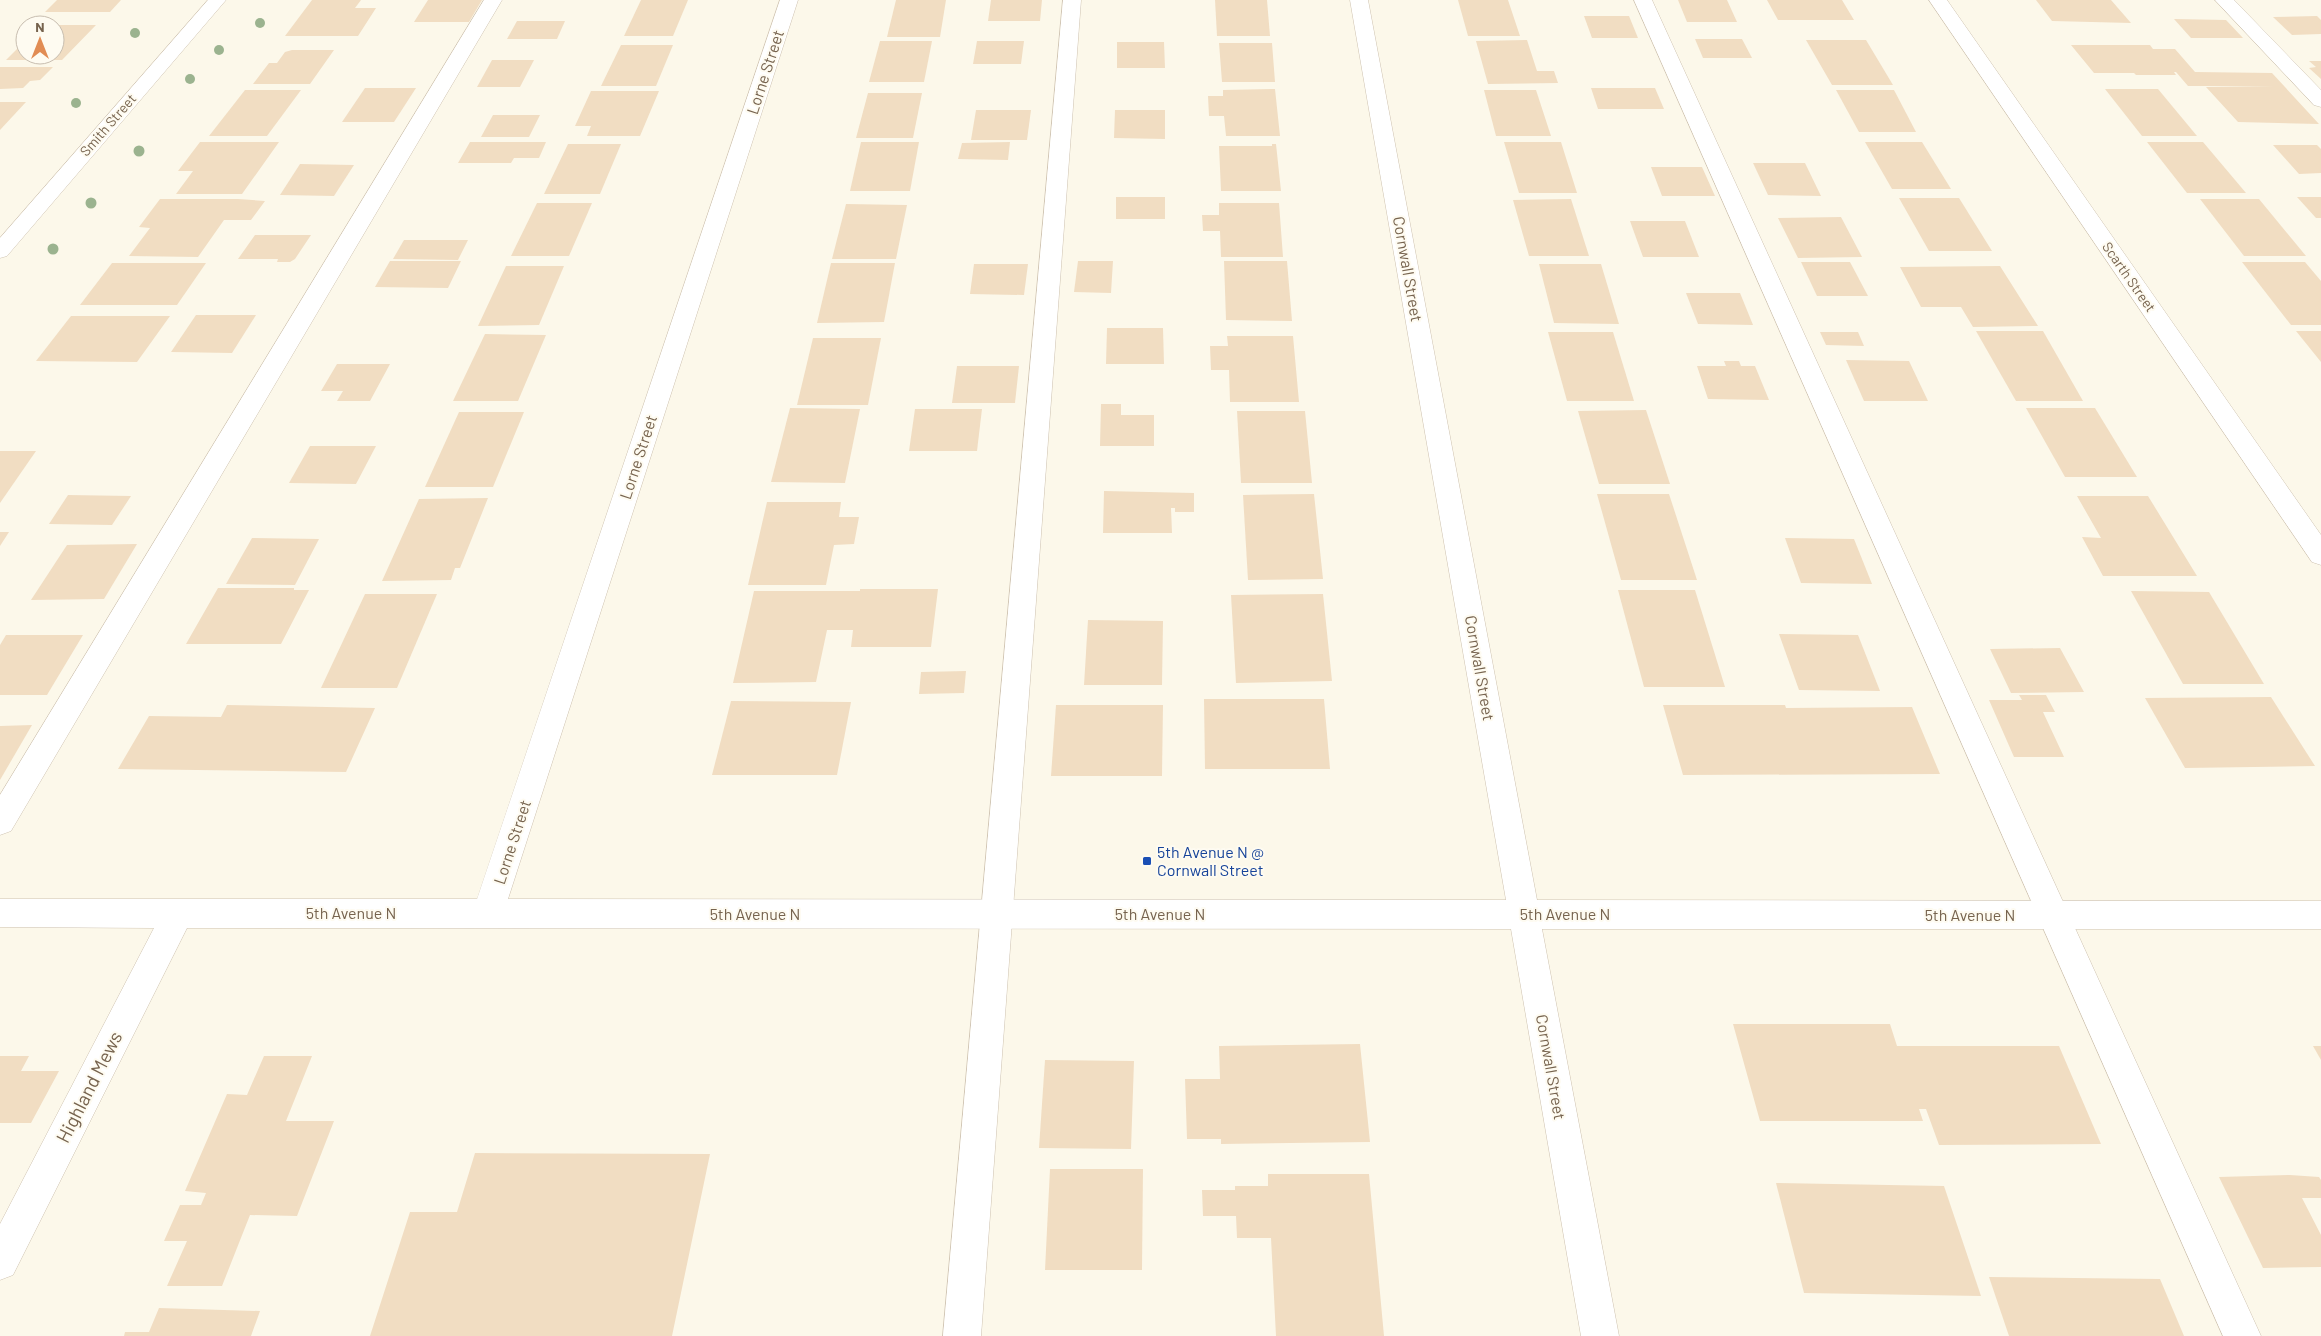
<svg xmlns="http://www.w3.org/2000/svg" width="2321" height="1336" font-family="Barlow,sans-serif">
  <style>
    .building { fill: #f1ddc2 }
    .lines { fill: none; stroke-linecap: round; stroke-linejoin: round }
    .service-casing { stroke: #cec2b0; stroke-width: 1 }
    .minor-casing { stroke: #cec2b0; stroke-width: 1 }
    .service { fill: #fff; fill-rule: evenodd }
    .minor { fill: #fff; fill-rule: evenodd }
    .tree { fill: #9bb38f }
    .transit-dot { fill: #1a4fb4; stroke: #fefbf1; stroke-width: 2 }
    .labels { text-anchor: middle; stroke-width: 4; stroke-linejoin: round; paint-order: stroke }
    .far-street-label { font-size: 14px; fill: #76634e; stroke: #fefbf1 }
    .street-label { font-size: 16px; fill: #76634e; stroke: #fefbf1 }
    .transit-label { font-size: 16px; fill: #164399; stroke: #fefbf1; text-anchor: start }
    .near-street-label { font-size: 19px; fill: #76634e; stroke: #fefbf1 }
  </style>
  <rect width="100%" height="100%" fill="#fcf8ea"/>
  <g class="building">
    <polygon points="57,0 121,0 110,12 45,12"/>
    <polygon points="312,0 361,0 355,8 376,8 358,36 285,36"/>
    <polygon points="428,0 482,0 469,22 414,22"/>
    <polygon points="641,0 688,0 673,36 624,36"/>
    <polygon points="896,0 946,0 940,37 887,37"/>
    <polygon points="991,0 1042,0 1040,21 988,21"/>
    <polygon points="1215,0 1267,0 1270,36 1217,36"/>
    <polygon points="1458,0 1508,0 1520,36 1468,36"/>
    <polygon points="1678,0 1727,0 1737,22 1687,22"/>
    <polygon points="1767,0 1842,0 1854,20 1778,20"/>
    <polygon points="2036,0 2111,0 2131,23 2052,21"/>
    <polygon points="1584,16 1629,16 1638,38 1592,38"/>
    <polygon points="2317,16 2321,20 2321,34 2292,35 2273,17"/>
    <polygon points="2174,19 2226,20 2243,38 2191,38"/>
    <polygon points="517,21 565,21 557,39 507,39"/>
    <polygon points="55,25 96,25 62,60 6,60 25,41 25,55 55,55"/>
    <polygon points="1695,39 1742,39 1752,58 1703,58"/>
    <polygon points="1527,40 1537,71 1554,71 1558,83 1488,84 1476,41"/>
    <polygon points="1806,40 1866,40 1893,85 1832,85"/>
    <polygon points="880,41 932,41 924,82 869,82"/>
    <polygon points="977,41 1024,41 1021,64 973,64"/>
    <polygon points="1117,42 1164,42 1165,68 1117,68"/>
    <polygon points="1219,43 1272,43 1275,82 1222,82"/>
    <polygon points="621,45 673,45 656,86 601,86"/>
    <polygon points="2071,45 2150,45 2153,49 2175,49 2195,72 2272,73 2319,124 2238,122 2206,87 2274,86 2188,86 2176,72 2174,72 2176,75 2136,75 2134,73 2094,73"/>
    <polygon points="292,50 334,50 310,84 253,84 269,63 277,63 285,52"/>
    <polygon points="492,60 534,60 520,87 477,87"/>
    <polygon points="2309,61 2321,61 2321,79 2309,68 2316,67"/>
    <polygon points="0,67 53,67 40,80 30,81 23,88 0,89"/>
    <polygon points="365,88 416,88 394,122 342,122"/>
    <polygon points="1591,88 1655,88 1664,109 1598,109"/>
    <polygon points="1275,89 1280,136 1226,136 1224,116 1209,116 1208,96 1223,96 1223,90"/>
    <polygon points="2105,89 2158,89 2197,136 2142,136"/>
    <polygon points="245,90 301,90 267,136 209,136"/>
    <polygon points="1484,90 1536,90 1551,136 1496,136"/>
    <polygon points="1836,90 1894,90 1916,132 1859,132"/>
    <polygon points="591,91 659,91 640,136 587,136 591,126 575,126"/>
    <polygon points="868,93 922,93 913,138 856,138"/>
    <polygon points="0,102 26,102 0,130"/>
    <polygon points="976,110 1031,110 1027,140 971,140"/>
    <polygon points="1115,110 1165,110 1165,139 1114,138"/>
    <polygon points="493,115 540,115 529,137 481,137"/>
    <polygon points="200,142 279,142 242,194 176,194 193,171 178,171"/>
    <polygon points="470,142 546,142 539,158 514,158 511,163 458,163"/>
    <polygon points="861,142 919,142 910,191 850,191"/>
    <polygon points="1010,142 1008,160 958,159 962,143"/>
    <polygon points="1504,142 1561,142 1577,193 1519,193"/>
    <polygon points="1865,142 1922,142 1951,189 1892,189"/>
    <polygon points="2147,142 2203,142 2246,193 2187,193"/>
    <polygon points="568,144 621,144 600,194 544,194"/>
    <polygon points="1272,144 1276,144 1281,191 1221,191 1219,146 1272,146"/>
    <polygon points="2273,145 2317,145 2321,149 2321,173 2299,174"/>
    <polygon points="1753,163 1805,163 1821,196 1768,195"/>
    <polygon points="300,164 354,165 334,196 280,195"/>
    <polygon points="1651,167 1702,167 1715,196 1662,196"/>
    <rect x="1116" y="197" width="49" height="22"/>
    <polygon points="2297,197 2321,197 2321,218 2316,218"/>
    <polygon points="1899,198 1959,198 1992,251 1929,251"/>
    <polygon points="160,199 238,199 265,201 251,220 224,220 198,257 129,256 150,228 139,227"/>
    <polygon points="1571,199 1589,256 1529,256 1513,200"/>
    <polygon points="2200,199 2259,199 2306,256 2244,256"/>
    <polygon points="537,203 592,203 569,256 511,256"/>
    <polygon points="1219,203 1279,203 1283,257 1221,257 1220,231 1203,231 1202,215 1219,215"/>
    <polygon points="846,204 907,205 896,259 832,259"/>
    <polygon points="1841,217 1862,257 1798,258 1778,218"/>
    <polygon points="1630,221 1685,221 1699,257 1643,257"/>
    <polygon points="255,235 311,235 295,259 290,262 277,262 278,259 238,259"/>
    <polygon points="404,240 468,240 458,260 393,259"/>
    <polygon points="390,261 461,261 448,288 375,287"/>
    <polygon points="1078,261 1113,261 1111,293 1074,292"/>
    <polygon points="1224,261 1287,261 1292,321 1226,320"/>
    <polygon points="1801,262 1850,262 1868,296 1817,296"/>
    <polygon points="2242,262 2305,262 2321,281 2321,325 2291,325"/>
    <polygon points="112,263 206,263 177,305 80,305"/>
    <polygon points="831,263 895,263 884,322 817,323"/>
    <polygon points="974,264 1028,264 1024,295 970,294"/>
    <polygon points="1539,264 1601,264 1619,324 1554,323"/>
    <polygon points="506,266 564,266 539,325 478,326"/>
    <polygon points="2000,266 2038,326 1973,327 1961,307 1921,307 1900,267"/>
    <polygon points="1686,293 1740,293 1753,325 1698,324"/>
    <polygon points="196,315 256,315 232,353 171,352"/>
    <polygon points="71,316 170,316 137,362 36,361"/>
    <polygon points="1107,328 1163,328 1164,364 1106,364"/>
    <polygon points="1976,331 2043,331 2083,401 2016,401"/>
    <polygon points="2296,331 2321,331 2321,362"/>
    <polygon points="1548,332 1613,332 1634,401 1567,401"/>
    <polygon points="1820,332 1858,332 1864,346 1826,345"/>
    <polygon points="485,334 546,335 518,401 453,401"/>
    <polygon points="1227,336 1293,336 1299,402 1230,402 1229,370 1211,370 1210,346 1228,346"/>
    <polygon points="813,338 881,338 868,405 797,405"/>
    <polygon points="1846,360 1909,361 1928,401 1864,401"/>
    <polygon points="1724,361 1739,361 1741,366 1755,366 1769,400 1708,399 1697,366 1726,366"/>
    <polygon points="337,364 390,364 370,401 337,401 343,391 321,391"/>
    <polygon points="957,366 1019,366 1015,403 952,403"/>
    <polygon points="1101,404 1121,404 1121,415 1154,415 1154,446 1100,446"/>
    <polygon points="790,408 860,409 845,483 771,482"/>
    <polygon points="2026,408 2095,408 2137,477 2065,477"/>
    <polygon points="915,409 982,409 977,451 909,451"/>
    <polygon points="1646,410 1670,484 1599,484 1578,411"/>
    <polygon points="1237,411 1305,411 1312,483 1241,483"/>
    <polygon points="459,412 524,412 493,487 425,487"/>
    <polygon points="310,446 376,446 356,484 289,483"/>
    <polygon points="0,451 36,451 0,503"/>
    <polygon points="1104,491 1194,493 1194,512 1175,512 1175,508 1171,508 1172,533 1103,533"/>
    <polygon points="1314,494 1323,579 1248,580 1243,495"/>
    <polygon points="1597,494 1669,494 1697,580 1621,580"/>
    <polygon points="68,495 131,496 112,525 49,524"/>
    <polygon points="2077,496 2148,496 2197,576 2103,576 2082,537 2101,538"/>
    <polygon points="488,498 460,568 455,568 451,580 382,581 419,499"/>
    <polygon points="767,502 841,502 839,517 859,517 854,544 834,545 826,585 748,585"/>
    <polygon points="0,532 9,532 0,546"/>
    <polygon points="252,538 319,539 295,585 226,584"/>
    <polygon points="1785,538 1854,539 1872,584 1801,583"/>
    <polygon points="137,544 104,599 31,600 67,545"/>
    <polygon points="218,588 294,588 294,590 309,590 281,644 186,644"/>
    <polygon points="860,589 938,589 931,647 851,647 853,630 827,630 816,682 733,683 754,591 860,591"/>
    <polygon points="1618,590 1695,590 1725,687 1644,687"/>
    <polygon points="2131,591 2209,592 2264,684 2183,684"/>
    <polygon points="365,594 437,594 397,688 321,688"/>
    <polygon points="1323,594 1332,681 1236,683 1231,595"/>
    <polygon points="1088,620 1163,621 1162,685 1084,685"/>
    <polygon points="1779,634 1858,635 1880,691 1799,690"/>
    <polygon points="6,635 83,635 47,695 0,695 0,645"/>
    <polygon points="2060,648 2084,692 2011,693 1990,649"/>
    <polygon points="966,671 964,693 919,694 921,672"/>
    <polygon points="2019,695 2046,695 2055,712 2043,712 2064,757 2014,757 1989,700 2022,700"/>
    <polygon points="2271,697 2315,766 2185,768 2145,698"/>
    <polygon points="1204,699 1324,699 1330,769 1205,769"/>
    <polygon points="731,701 851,702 837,775 712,775"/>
    <polygon points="227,705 375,708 346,772 118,769 149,716 221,717"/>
    <polygon points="1056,705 1163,705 1162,776 1051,776"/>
    <polygon points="1663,705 1785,705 1786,708 1912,707 1940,774 1683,775"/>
    <polygon points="32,725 0,780 0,726"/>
    <polygon points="1733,1024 1890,1024 1897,1046 2059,1046 2101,1144 1939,1145 1926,1109 1919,1109 1923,1121 1760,1121"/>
    <polygon points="1360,1044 1370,1142 1221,1144 1221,1139 1187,1139 1185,1079 1220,1079 1219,1046"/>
    <polygon points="2313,1046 2321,1046 2321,1060"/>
    <polygon points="0,1056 29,1056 21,1071 59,1071 31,1123 0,1123"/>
    <polygon points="264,1056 312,1056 286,1121 334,1121 297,1216 250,1215 222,1286 167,1286 187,1241 164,1241 180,1205 201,1205 206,1193 185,1191 227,1094 247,1095"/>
    <polygon points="1045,1060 1134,1061 1131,1149 1039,1148"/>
    <polygon points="475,1153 710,1154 672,1336 370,1336 410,1212 457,1212"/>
    <polygon points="1050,1169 1143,1169 1142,1270 1045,1270"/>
    <polygon points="1268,1174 1369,1174 1384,1336 1276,1336 1271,1238 1237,1238 1236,1216 1203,1216 1202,1190 1235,1190 1235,1186 1268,1186"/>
    <polygon points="2290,1175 2319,1177 2321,1180 2321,1198 2302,1198 2321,1235 2321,1267 2263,1268 2219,1177"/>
    <polygon points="1776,1183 1944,1186 1981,1296 1804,1293"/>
    <polygon points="1989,1277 2160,1279 2184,1336 2009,1336"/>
    <polygon points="159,1308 260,1311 251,1336 124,1336 125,1332 149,1332"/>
  </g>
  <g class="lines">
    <g class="service-casing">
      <g id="service">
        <polygon points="484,0 502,0 11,831 0,835 0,795"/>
        <polygon points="1063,0 1081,0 981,1336 943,1336"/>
        <polygon points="1634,0 1652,0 2261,1336 2223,1336"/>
        <polygon points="2215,0 2234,0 2321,90 2321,107 2314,105"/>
      </g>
    </g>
    <g class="minor-casing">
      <g id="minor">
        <polygon points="208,0 226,0 7,256 0,258 0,238"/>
        <polygon points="780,0 798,0 508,899 1506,900 1350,0 1368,0 1537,900 2321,901 2321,929 1542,929 1619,1336 1581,1336 1511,929 187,928 13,1275 0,1280 0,1224 154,928 0,927 0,899 477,899"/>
        <polygon points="1929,0 1947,0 2321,535 2321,565 2312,562"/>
      </g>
    </g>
    <use href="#service" class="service"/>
    <use href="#minor" class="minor"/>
  </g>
  <g class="tree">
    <circle cx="260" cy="23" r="5"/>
    <circle cx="135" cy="33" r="5"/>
    <circle cx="219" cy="50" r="5"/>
    <circle cx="190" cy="79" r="5"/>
    <circle cx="76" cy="103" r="5"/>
    <circle cx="139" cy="151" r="5.5"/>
    <circle cx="91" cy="203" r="5.5"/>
    <circle cx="53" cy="249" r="5.5"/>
  </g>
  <rect class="transit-dot" x="1142" y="856" width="10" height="10" rx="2.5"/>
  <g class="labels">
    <g class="far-street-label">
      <text transform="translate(108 125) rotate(-49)" y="5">Smith Street</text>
      <text transform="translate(2129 277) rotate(55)" y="5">Scarth Street</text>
    </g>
    <g class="street-label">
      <text transform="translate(765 72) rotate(-72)" y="6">Lorne Street</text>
      <text transform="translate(1408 269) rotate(80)" y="6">Cornwall Street</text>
      <text transform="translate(638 457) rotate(-72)" y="6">Lorne Street</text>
      <text transform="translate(1480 668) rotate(80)" y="6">Cornwall Street</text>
      <text transform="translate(512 842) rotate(-72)" y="6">Lorne Street</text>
      <text x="351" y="919">5th Avenue N</text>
      <text x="755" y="920">5th Avenue N</text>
      <text x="1160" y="920">5th Avenue N</text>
      <text x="1565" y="920">5th Avenue N</text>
      <text x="1970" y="921">5th Avenue N</text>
      <text transform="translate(1551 1067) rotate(80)" y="6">Cornwall Street</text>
    </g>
    <g class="transit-label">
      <text x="1157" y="858">5th Avenue N @<tspan x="1157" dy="18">Cornwall Street</tspan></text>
    </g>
    <g class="near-street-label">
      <text transform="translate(89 1087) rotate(-63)" y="7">Highland Mews</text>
    </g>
  </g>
  <g transform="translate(40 40)"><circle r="24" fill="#fefbf1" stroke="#c8beb0"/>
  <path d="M0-4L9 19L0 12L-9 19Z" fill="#e18c54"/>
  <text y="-8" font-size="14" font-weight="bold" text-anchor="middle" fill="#76634e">N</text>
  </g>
</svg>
